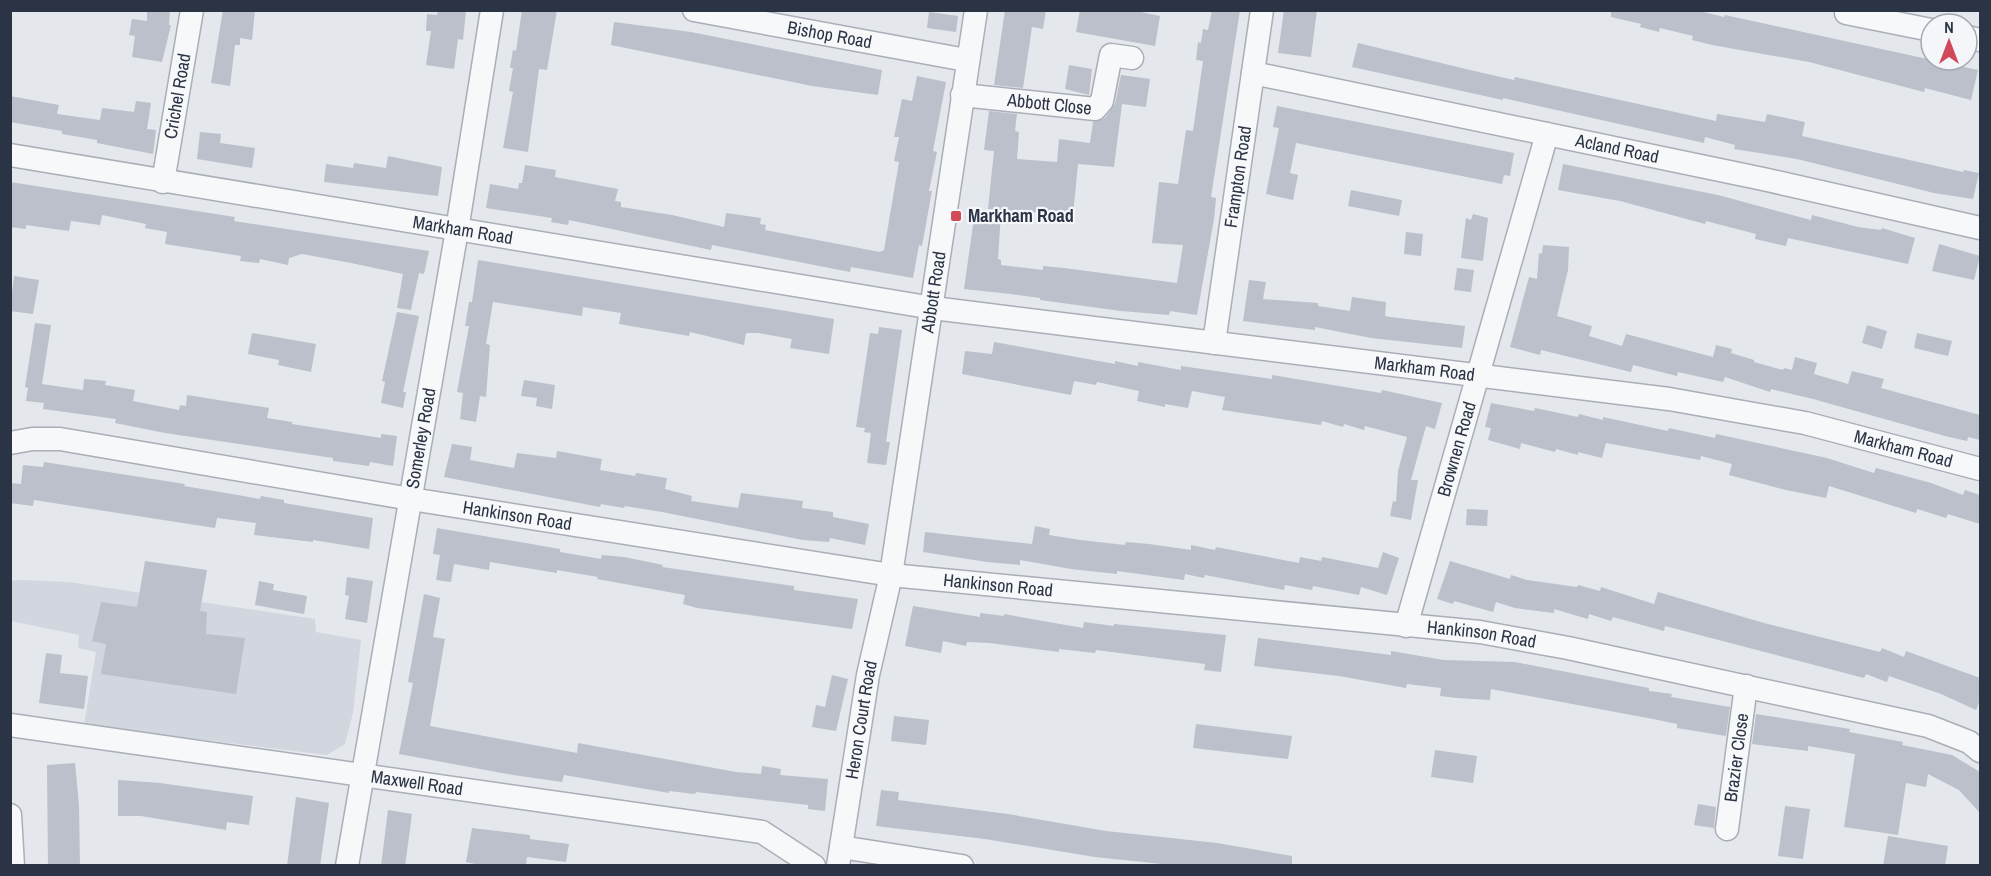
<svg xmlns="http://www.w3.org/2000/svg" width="1991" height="876" font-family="'Archivo Narrow',sans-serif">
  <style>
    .built { fill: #d2d6de }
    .building { fill: #bbc0ca }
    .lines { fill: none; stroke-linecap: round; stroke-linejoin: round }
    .minor-casing { stroke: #a9aeb7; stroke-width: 25 }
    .minor { stroke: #f7f8fa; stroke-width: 22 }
    .poi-dot { fill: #d1495b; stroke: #f4f6f9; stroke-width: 2 }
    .labels { text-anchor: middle; stroke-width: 4.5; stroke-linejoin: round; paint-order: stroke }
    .street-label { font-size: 18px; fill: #2b3445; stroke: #f4f6f9 }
    .poi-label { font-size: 18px; font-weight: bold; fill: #2b3445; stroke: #f4f6f9; text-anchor: start }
  </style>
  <rect width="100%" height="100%" fill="#e4e7ec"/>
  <polygon class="built" points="21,580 69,582 315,619 316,632 361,640 353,713 345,744 327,755 84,725 96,652 78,648 79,635 11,621 10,581"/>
  <g class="building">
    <polygon points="147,10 170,10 169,25 171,25 162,62 132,57 135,36 129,35 132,19 147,21"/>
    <polygon points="223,10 255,10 252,40 240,38 240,45 235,45 230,86 211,83"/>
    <polygon points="438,10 466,10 463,40 458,39 454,69 426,65 431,31 426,31 427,14 437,15"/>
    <polygon points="522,10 557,10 547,70 539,69 528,152 503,148 513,92 509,91 513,68 510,68 513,50 516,51"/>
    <polygon points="1005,10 1046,10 1043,29 1032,27 1023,88 994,85"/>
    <polygon points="1080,10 1131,10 1160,16 1155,46 1076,32"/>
    <polygon points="1212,10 1240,10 1211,197 1216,198 1214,219 1197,315 1170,311 1169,315 1121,311 1040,300 1040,298 1011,294 964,289 975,211 1001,213 998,259 1001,260 1001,265 1043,270 1043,266 1064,268 1177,283 1183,245 1152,243 1159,182 1178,184 1186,130 1193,131 1203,61 1196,60 1198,42 1201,43 1203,29 1208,30"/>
    <polygon points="1284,10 1317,10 1311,57 1278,53"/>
    <polygon points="1611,10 1695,10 1724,17 1725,15 1978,70 1971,100 1925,88 1924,92 1809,62 1712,45 1692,40 1693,36 1660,28 1659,32 1640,27 1641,24 1611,17"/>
    <polygon points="929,12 958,16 956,32 927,28"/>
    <polygon points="614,22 691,32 882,70 878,95 812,86 611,45"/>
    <polygon points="1358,43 1470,70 1514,80 1515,77 1716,121 1717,114 1765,122 1767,114 1805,122 1802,136 1963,172 1964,170 1979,173 1973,199 1934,193 1797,159 1734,149 1735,145 1705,137 1704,143 1503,98 1503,100 1352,67"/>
    <polygon points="1069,65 1092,69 1089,95 1065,89"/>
    <polygon points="1121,75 1150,79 1146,107 1122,104 1114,167 1078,164 1073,215 988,209 994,151 984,150 989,111 1017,114 1015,131 1019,132 1017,159 1057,162 1059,139 1090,143 1093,122 1105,118 1115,104"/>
    <polygon points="917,76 946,82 933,151 937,152 929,191 932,191 922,246 919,245 913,278 851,267 850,272 712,245 711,250 569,220 568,225 551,222 552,218 486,208 490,184 518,189 519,183 522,183 525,165 556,170 555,177 618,189 615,201 621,202 621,207 672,215 724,227 726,213 761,218 760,224 766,225 765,230 880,252 884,250 899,162 894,161 899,137 894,137 902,99 912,101"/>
    <polygon points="10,96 59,105 57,114 100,120 102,108 134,112 136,101 151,103 147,129 156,130 153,154 97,143 97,140 62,134 62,131 10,122"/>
    <polygon points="1277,106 1514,153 1510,176 1504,175 1502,184 1296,143 1290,173 1298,175 1293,200 1266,194 1279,128 1273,127"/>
    <polygon points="200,132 221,134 220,143 255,148 252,168 197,159"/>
    <polygon points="388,156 442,167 438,196 324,182 326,164 353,168 354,163 386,168"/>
    <polygon points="1563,164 1718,195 1811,220 1812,215 1858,227 1881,230 1882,228 1915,238 1908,264 1788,238 1786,246 1755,239 1756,234 1706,221 1705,224 1620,201 1558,190"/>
    <polygon points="10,182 235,217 234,221 429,251 424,274 419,273 411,310 397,308 403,274 351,263 302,254 289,258 288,265 260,259 259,263 240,261 241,256 165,244 167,232 145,228 146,224 102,215 100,225 71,221 69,231 26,225 26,229 10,227"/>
    <polygon points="1351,190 1402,200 1399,216 1348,206"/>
    <polygon points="1473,214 1488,218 1483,261 1461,258 1466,218 1471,220"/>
    <polygon points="1406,232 1423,234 1421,256 1404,254"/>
    <polygon points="1939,244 1980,256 1974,280 1932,271"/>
    <polygon points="1543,245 1569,247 1568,270 1557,316 1592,326 1589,336 1622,346 1626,334 1713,357 1716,345 1732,349 1731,353 1754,360 1754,362 1783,370 1784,368 1792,370 1795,357 1817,363 1814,374 1848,384 1852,371 1884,379 1881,388 1980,415 1980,440 1968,437 1967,441 1945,436 1813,399 1771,389 1770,392 1725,377 1723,382 1678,372 1677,376 1633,365 1631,372 1541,350 1540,355 1510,347 1529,277 1537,279 1539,253 1542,254"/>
    <polygon points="478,260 834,319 829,354 790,348 792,339 758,333 746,333 744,345 690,332 689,336 619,324 621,313 583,307 582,316 493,302 486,344 490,345 486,397 480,396 476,422 460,419 463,393 457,392 469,326 465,326 469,302 472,302"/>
    <polygon points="1457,268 1474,270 1471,292 1454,290"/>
    <polygon points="14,276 39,280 33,314 10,311"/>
    <polygon points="1249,280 1266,282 1263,299 1318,303 1318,306 1350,311 1352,297 1386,302 1385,316 1390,317 1465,326 1462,348 1371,338 1315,327 1315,330 1243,321"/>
    <polygon points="397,312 419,316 403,392 406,392 403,408 381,403 385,382 382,381"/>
    <polygon points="35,323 51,325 42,384 83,390 84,379 106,381 105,385 135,390 133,401 179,410 180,405 186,406 187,395 269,408 267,418 292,422 292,424 381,438 381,434 397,436 393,466 370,462 369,466 333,461 333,458 165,433 115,423 116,419 43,409 44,403 26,401 28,388 25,387"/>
    <polygon points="1867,325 1887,331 1882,349 1862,343"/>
    <polygon points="879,327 902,330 886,442 890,442 886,465 867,463 871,433 864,432 865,428 856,427 870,333 878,334"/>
    <polygon points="252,333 316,344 311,372 278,365 279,360 248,354"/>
    <polygon points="1917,333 1952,341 1948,356 1914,348"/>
    <polygon points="994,342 1115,364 1115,361 1138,366 1138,362 1181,370 1181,366 1272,379 1272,375 1381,393 1382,390 1442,403 1435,429 1426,426 1411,480 1418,480 1411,520 1390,516 1393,501 1396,502 1398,471 1407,437 1365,426 1364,430 1344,424 1343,427 1322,421 1321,425 1222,410 1225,397 1192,391 1188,408 1165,404 1165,407 1137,401 1139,391 1097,382 1096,385 1074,381 1071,395 962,374 965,351 992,354"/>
    <polygon points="524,380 555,385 552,409 536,406 537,398 521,396"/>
    <polygon points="1491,403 1534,411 1535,408 1578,417 1579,414 1603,420 1603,417 1668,431 1669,428 1715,438 1716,434 1827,458 1874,473 1876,468 1931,483 1963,495 1965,490 1980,495 1980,524 1948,514 1946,518 1917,509 1916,513 1829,486 1826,498 1786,490 1729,475 1732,464 1701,456 1700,460 1606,443 1602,458 1578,452 1578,455 1556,449 1555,452 1521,443 1520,449 1488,440 1491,428 1485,427"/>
    <polygon points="452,444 472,447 470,460 514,468 517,453 556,458 557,451 602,459 600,470 635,476 636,473 667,478 665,489 692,496 691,501 738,508 741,493 803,501 802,508 833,512 833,517 869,524 865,545 830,538 829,542 803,540 662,512 625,506 624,508 601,504 600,507 444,477"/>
    <polygon points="44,462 185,484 184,486 220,492 260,499 261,496 284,500 284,503 373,518 369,549 313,540 313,542 254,535 256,523 217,518 215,528 34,500 33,506 10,503 10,483 21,484 23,465 43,467"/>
    <polygon points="1467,509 1488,510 1487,526 1466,525"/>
    <polygon points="1035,526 1050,529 1049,535 1080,540 1125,545 1126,542 1149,544 1191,550 1191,545 1215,550 1216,547 1299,563 1300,557 1321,561 1322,557 1378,568 1383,552 1399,558 1387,595 1361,587 1359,595 1313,586 1312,590 1285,585 1284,590 1205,575 1204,578 1185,574 1184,580 1117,571 1117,574 1071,569 1020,560 1020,565 987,562 923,552 925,532 1032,544"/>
    <polygon points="437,528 560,549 560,552 601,559 602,555 624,557 663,565 662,567 794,586 794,590 858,599 852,629 697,608 683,604 685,595 597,579 598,577 557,570 557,573 490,562 489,570 454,564 451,582 436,580 440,555 433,554"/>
    <polygon points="145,561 207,570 200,611 207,612 206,634 245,638 236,694 101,674 106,644 92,641 101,602 137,607"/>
    <polygon points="1450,561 1510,579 1511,575 1527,580 1577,587 1578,585 1600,591 1601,587 1654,604 1658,592 1764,623 1880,652 1882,648 1904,657 1906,651 1980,678 1980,700 1976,710 1941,694 1889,676 1887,682 1866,674 1864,678 1665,626 1664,631 1613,617 1611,621 1589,614 1588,619 1554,609 1554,613 1515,608 1496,602 1493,612 1454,601 1453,604 1437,599"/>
    <polygon points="347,577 373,581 367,623 345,619 349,596 345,595"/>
    <polygon points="259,581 274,584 273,590 307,596 304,614 255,605"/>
    <polygon points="424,594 440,598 433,637 445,639 430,726 577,753 578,743 736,772 761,774 762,766 781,769 780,775 828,779 825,811 808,809 808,805 696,792 695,794 669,791 669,793 564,775 562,782 513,775 399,754 413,683 408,682"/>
    <polygon points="913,606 980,617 980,613 1004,616 1004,614 1083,628 1084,622 1114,626 1114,624 1226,635 1221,672 1204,670 1205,664 1096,650 1095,653 1059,649 1059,652 990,643 967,642 966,646 943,641 941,653 905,646"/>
    <polygon points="1258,638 1391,655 1391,651 1444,660 1515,662 1649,688 1649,691 1672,694 1671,697 1730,707 1726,736 1677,728 1677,724 1653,719 1491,689 1490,700 1457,698 1440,696 1441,688 1407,684 1406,688 1339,676 1254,666"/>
    <polygon points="46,653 62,655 60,673 88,676 84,709 39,703"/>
    <polygon points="832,675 848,679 836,731 812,727 816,705 825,707"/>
    <polygon points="1756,714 1850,729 1849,732 1903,742 1902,745 1952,755 1980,772 1980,813 1959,790 1928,774 1926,787 1906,783 1898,835 1844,827 1855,754 1808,746 1808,751 1752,744"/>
    <polygon points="894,716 929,720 926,745 891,741"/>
    <polygon points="1196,724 1292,736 1288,759 1193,748"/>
    <polygon points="1435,750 1477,756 1473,783 1431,777"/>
    <polygon points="75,763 79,805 80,866 48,866 47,765"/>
    <polygon points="118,780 160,783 253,796 249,825 227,822 226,830 141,816 118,816"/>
    <polygon points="881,790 899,792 898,800 1008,814 1106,831 1217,843 1292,856 1292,866 1181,866 1095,857 985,839 876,826"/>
    <polygon points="296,797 329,803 320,866 287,866"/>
    <polygon points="1698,804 1716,807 1714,828 1694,825"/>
    <polygon points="1785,806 1810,809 1803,859 1778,856"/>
    <polygon points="388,810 412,814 405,866 381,866"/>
    <polygon points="472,828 530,835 530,839 569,844 566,862 527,857 526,866 484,866 466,862"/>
    <polygon points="1888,836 1948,846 1945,866 1883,866"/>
  </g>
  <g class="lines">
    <g class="minor-casing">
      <g id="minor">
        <path id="s1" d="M 694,10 L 966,60"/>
        <polyline points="1846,13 1931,30"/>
        <polyline points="1967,37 1980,40"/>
        <path id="s2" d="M 1253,73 L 1763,179 L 1980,228"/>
        <path id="s3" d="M 962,95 L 1095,109 L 1102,101 L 1111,55 L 1132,58"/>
        <path id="s4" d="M 10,155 L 933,308 L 1669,399 L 1805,423 L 1980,469"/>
        <path id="s5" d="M 163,182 L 192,10"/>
        <path id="s6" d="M 1214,343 L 1262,10"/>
        <path id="s7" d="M 10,443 L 32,439 L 60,439 L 411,499 L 891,575 L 1480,632 L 1568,648 L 1928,726 L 1969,742 L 1980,751"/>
        <path id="s8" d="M 1406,626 L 1547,134"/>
        <path id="s9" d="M 10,725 L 762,832 L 814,866"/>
        <polyline points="10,815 13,866"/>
        <path id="s10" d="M 1727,829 L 1746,686"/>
        <polyline points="841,847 962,866"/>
        <path id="s11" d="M 347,866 L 457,230 L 492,10"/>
        <path id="s12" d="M 838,866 L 868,675 L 891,575 L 976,10"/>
      </g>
    </g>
    <use href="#minor" class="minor"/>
  </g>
  <rect class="poi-dot" x="950" y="210" width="12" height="12" rx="3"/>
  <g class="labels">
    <g class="street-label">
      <text dy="6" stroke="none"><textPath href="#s1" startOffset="138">Bishop Road</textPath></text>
      <text dy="6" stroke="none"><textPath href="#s5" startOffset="87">Crichel Road</textPath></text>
      <text dy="6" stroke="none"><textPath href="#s3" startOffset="88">Abbott Close</textPath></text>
      <text dy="6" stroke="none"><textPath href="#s2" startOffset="372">Acland Road</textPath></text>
      <text dy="6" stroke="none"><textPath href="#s6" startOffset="168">Frampton Road</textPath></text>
      <text dy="6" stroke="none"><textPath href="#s4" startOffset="459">Markham Road</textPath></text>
      <text dy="6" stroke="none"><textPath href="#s12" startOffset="582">Abbott Road</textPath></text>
      <text dy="6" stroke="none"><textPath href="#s4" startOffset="1431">Markham Road</textPath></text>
      <text dy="6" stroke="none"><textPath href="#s11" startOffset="434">Somerley Road</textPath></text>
      <text dy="6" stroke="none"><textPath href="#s4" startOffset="1917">Markham Road</textPath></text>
      <text dy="6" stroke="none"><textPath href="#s8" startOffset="184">Brownen Road</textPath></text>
      <text dy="6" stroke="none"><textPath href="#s7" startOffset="514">Hankinson Road</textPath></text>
      <text dy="6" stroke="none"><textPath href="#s7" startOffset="1000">Hankinson Road</textPath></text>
      <text dy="6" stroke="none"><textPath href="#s7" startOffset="1486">Hankinson Road</textPath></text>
      <text dy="6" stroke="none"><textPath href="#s12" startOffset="148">Heron Court Road</textPath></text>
      <text dy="6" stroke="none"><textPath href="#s10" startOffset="72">Brazier Close</textPath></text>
      <text dy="6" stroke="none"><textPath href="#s9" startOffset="411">Maxwell Road</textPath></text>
    </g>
    <g class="poi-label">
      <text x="968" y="222">Markham Road</text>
    </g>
  </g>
  <rect width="1991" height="876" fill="none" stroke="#2b3445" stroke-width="24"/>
  <g transform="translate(1949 42)"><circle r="28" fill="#f4f6f9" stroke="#a4a8b1" stroke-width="1.5"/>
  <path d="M0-4.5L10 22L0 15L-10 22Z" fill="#d1495b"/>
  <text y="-9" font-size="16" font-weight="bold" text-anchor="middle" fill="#2b3445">N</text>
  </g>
</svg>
